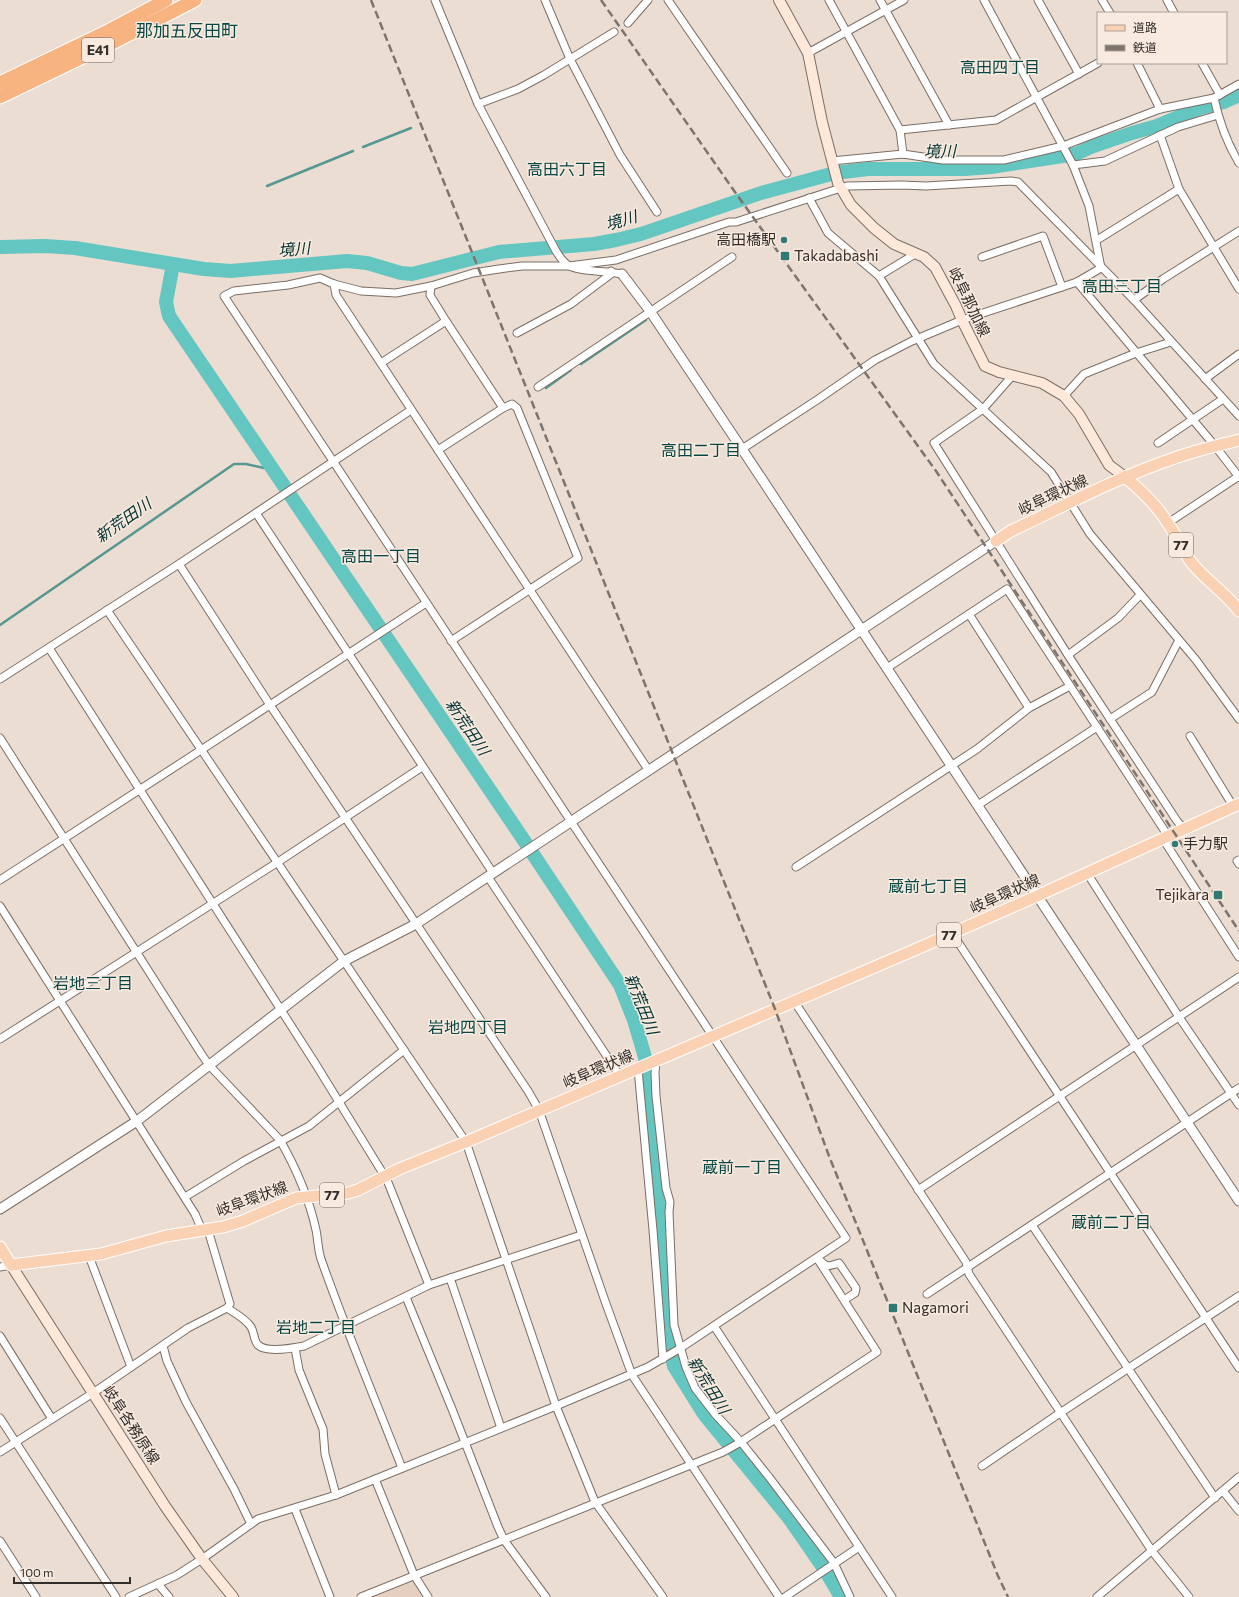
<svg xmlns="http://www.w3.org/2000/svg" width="1239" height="1597" font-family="Commissioner,'Noto Sans JP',sans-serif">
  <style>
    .built { fill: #e4cfc1 }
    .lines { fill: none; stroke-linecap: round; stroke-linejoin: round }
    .stream { stroke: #559893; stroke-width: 2.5 }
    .river { stroke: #64c6c0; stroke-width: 14 }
    .minor-casing { stroke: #7a6e65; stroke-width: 9 }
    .tertiary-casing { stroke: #7a6e65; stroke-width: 11 }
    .secondary-casing { stroke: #7a6e65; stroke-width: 12 }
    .primary-casing { stroke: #fff; stroke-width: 13 }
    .motorway-casing { stroke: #fff; stroke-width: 15 }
    .minor { stroke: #fff; stroke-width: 7 }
    .tertiary { stroke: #fff; stroke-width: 9 }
    .secondary { stroke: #fde8d9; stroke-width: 10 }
    .primary { stroke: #fad1b3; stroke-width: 11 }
    .motorway { stroke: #f7b380; stroke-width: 13 }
    .rail { stroke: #7d746d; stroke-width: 2.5; stroke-dasharray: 8 4; stroke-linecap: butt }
    .poi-dot { fill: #317975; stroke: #f9eae0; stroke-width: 1.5 }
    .labels { text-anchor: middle; stroke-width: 3; stroke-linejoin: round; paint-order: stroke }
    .shield { fill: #f9eae0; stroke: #6e6661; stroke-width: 1 }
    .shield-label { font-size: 14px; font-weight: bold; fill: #332e2a }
    .poi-label { font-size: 15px; fill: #332e2a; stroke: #f9eae0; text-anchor: start }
    .street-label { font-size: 15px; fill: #332e2a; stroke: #f9eae0 }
    .neighbourhood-label { font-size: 16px; fill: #074845; stroke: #f9eae0 }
    .water-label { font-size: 16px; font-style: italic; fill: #023331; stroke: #f9eae0 }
    .quarter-label { font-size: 17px; fill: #074845; stroke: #f9eae0 }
  </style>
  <rect width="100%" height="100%" fill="#ecddd3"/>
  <polygon class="built" points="413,1581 425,1597 371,1597"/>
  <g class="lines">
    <g class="stream">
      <polyline points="363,147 411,128"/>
      <polyline points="267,186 353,151"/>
      <polyline points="581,364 646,320"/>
      <polyline points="546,388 571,370"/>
      <polyline points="0,625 234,464 246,464 273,470"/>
    </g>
    <g class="river">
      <polyline points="0,247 45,246 75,248 204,269 231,271 347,261 367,263 401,273 412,274 499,252 594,244 616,240 641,234 761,193 835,173 868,169 965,169 991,167 1076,154 1091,147 1132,133 1157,126 1200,108 1224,102 1239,95"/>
      <polyline points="173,264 166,302 169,316 521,836 620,985 634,1020 645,1057 658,1201 667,1334 674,1366 704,1414 789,1518 825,1570 841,1597"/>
    </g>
    <g class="minor-casing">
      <g id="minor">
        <path d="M 435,0 L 478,104 L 556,251 C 559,256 563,262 568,265 C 577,272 609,271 622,274"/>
        <polyline points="545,0 570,59 620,155 657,212"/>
        <polyline points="668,0 787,173"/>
        <polyline points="829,0 900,130 903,154"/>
        <polyline points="880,0 949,125"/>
        <polyline points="984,0 1073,165 1089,206 1101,268"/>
        <polyline points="1038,0 1079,74"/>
        <polyline points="1102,0 1110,13"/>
        <polyline points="1167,0 1174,13"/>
        <polyline points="628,23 648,0"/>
        <polyline points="808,53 904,0"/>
        <polyline points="1137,63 1160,109"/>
        <polyline points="1202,63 1220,95"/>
        <path d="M 1214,98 C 1219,121 1227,143 1239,163"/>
        <polyline points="478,104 518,89 544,75 614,32"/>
        <polyline points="900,130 996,120 1098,63"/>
        <polyline points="1160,135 1179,189 1239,289"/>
        <polyline points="832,161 903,154 943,160 1004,160 1063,146 1160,109 1214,98 1239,84"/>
        <polyline points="1073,165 1105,161 1178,127 1218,115"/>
        <polyline points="809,198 828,233 879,276 934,364 1051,472 1090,534 1196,660 1239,719"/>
        <polyline points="1097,240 1179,189"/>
        <polyline points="982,257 1043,236 1062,287"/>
        <polyline points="879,276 915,254"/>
        <polyline points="1077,282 1215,446 1239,477"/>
        <polyline points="334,284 336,295 649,771"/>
        <polyline points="431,286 430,295 446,321 503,408"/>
        <polyline points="1134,300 1163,279 1239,231"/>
        <polyline points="517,333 571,304 611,274 611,271"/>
        <polyline points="381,363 446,321"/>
        <polyline points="1013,375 983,409 934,443 1068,655 1177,821 1184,829"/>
        <polyline points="1205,379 1239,354"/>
        <polyline points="538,387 732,257"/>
        <polyline points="1064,396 1084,374 1136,353 1171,342"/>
        <polyline points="1158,443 1223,399"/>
        <polyline points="742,449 817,400 875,360 912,341 962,320 1077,282 1101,268"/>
        <polyline points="438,450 503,408 512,404 517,408 578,558 451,641"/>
        <polyline points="256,513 493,873"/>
        <polyline points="1168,523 1239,476"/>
        <polyline points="179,564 270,705 528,1091 539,1110 605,1301 632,1375 779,1597"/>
        <polyline points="107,610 466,1142 556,1406 595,1502 663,1597"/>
        <polyline points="969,614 1029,708"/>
        <polyline points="49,648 315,1063 387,1180 429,1285"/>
        <polyline points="1068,655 1118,618 1140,595"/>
        <polyline points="887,668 1007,589 1168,836"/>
        <polyline points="0,679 179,564 411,410"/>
        <polyline points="1110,719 1152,692 1179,640"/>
        <polyline points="1190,736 1233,806"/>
        <path d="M 0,738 L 202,1055 L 209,1065 L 280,1140 C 296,1168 309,1198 316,1230 C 318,1240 318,1250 321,1259 C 346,1330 375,1399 402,1468"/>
        <polyline points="978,805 1097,727"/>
        <polyline points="1163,839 1239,957"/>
        <polyline points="1239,860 1237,861 1239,864"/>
        <polyline points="796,867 977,749 1029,708 1070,686"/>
        <polyline points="1087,873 1179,1017 1239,1105"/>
        <polyline points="488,877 620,1076"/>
        <polyline points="0,880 201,750 426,603"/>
        <polyline points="0,906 195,1214 202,1230"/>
        <polyline points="952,933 1239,1368"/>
        <polyline points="794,1001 966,1262 969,1274 1152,1551 1189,1597"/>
        <polyline points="0,1039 278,862 422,767"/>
        <polyline points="656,1061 655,1073 656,1096 666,1188 670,1202 669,1212 674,1325 686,1367 695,1388 715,1414 741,1442 769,1477 834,1563 850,1597"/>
        <polyline points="638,1069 653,1230 663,1359"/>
        <polyline points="918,1190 1239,977"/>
        <polyline points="185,1197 244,1161 309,1126 404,1050"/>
        <polyline points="1032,1225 1215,1498"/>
        <polyline points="89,1256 131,1367"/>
        <polyline points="0,1267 11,1265"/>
        <polyline points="450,1278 501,1428"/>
        <polyline points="927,1294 1239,1088"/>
        <polyline points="406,1297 452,1409 498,1527 504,1540 546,1597"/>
        <path d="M 227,1308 C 235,1313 246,1319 251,1327 C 254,1332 254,1341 258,1345 C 266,1353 294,1348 304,1346 L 429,1285 L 581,1235"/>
        <polyline points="714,1326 892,1597"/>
        <polyline points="0,1336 52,1419"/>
        <polyline points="163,1346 167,1361 186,1402 234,1489 251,1524"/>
        <polyline points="295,1348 299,1370 323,1429 325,1454 336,1495"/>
        <polyline points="0,1418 116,1597"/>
        <polyline points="0,1452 93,1393 188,1328 227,1308 230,1304 208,1230"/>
        <polyline points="982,1466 1060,1413 1239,1296"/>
        <polyline points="375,1479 414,1575 428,1597"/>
        <polyline points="1223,1491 1239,1511"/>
        <polyline points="295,1509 330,1597"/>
        <polyline points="0,1541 36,1597"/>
        <polyline points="158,1584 169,1597"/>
        <polyline points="129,1597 177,1575 202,1559 258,1519 336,1495 556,1406 648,1367 679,1349 846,1238 224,296 234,291 288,285 320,278 334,284 361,291 396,293 431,286 473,273 499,269 522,266 569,266 616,260 729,222 736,222 847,186 902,185 926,186 1011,181 1018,182 1134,300 1239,416"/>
        <path d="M 361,1597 L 723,1452 L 739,1443 L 877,1352 L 817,1258 C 829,1268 825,1267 839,1263 L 856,1288 L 855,1293 L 844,1300"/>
        <polyline points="785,1597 859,1547"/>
        <polyline points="1097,1597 1239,1477"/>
      </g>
    </g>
    <g class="tertiary-casing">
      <g id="tertiary">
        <polyline points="622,274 650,311 742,449 1239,1201"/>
        <polyline points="0,1209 137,1121 344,961 416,924 996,541"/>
      </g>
    </g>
    <g class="secondary-casing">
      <g id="secondary">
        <polyline points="779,0 808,53 822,122 838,183 851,205 874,228 894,244 924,257 935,267 956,306 962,320 985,366 999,372 1042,383 1064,396 1079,414 1109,465 1125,477"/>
        <polyline points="11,1265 165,1506 202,1559 233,1597"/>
      </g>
    </g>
    <g class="primary-casing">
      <g id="primary">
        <path d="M 1125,477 C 1142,491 1156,504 1167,522 C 1176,535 1182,550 1191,562 C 1205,580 1225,592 1239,611"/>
        <path d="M 996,541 L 1011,531 C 1064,506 1116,478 1172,459 C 1193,451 1216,446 1239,440"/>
        <polyline points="0,1247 11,1265 101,1254 166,1236 223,1227 243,1221 296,1198 348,1193 358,1190 399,1169 466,1142 912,951 1037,896 1239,804"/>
      </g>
    </g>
    <g class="motorway-casing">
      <g id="motorway">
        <polyline points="0,83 110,30 166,0"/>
        <polyline points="0,97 114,42 195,0"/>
      </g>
    </g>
    <use href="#minor" class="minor"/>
    <use href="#tertiary" class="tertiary"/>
    <use href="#secondary" class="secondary"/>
    <use href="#primary" class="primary"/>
    <use href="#motorway" class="motorway"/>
    <g class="rail">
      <polyline points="371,0 775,1009 829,1156 998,1576 1008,1597"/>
      <polyline points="601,0 737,195 936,471 1239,931"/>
    </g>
  </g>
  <g class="poi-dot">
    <circle cx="784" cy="240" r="4"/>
    <rect x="780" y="251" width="10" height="10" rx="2"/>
    <circle cx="1175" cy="844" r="4"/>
    <rect x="1213" y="890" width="10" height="10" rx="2"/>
    <rect x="888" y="1303" width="10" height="10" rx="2"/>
  </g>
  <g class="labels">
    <g class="shield">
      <rect x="82" y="38" width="32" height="24" rx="3"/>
      <rect x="1169" y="533" width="24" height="24" rx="3"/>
      <rect x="937" y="923" width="24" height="24" rx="3"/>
      <rect x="320" y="1183" width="24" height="24" rx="3"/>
    </g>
    <g class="shield-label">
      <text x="98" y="55">E41</text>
      <text x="1181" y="550">77</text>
      <text x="949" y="940">77</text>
      <text x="332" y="1200">77</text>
    </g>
    <g class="poi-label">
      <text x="776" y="245" text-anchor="end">高田橋駅</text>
      <text x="794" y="261">Takadabashi</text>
      <text x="1183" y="849">手力駅</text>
      <text x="1209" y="900" text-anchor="end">Tejikara</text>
      <text x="902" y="1313">Nagamori</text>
    </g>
    <g class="street-label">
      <text transform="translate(969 302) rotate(64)" y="5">岐阜那加線</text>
      <text transform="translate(1053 495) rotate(-25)" y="5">岐阜環状線</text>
      <text transform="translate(1005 894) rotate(-24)" y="5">岐阜環状線</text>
      <text transform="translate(598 1069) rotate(-23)" y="5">岐阜環状線</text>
      <text transform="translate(252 1199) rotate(-20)" y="5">岐阜環状線</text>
      <text transform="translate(131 1425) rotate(57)" y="5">岐阜各務原線</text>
    </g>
    <g class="neighbourhood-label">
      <text x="1000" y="73">高田四丁目</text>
      <text x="567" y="175">高田六丁目</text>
      <text x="1122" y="292">高田三丁目</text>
      <text x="701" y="456">高田二丁目</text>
      <text x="381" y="562">高田一丁目</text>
      <text x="928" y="892">蔵前七丁目</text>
      <text x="93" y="989">岩地三丁目</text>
      <text x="468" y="1033">岩地四丁目</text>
      <text x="742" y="1173">蔵前一丁目</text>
      <text x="1111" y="1228">蔵前二丁目</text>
      <text x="316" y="1333">岩地二丁目</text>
    </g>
    <g class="water-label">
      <text transform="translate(940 151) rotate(-1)" y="6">境川</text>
      <text transform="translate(621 220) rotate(-16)" y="6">境川</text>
      <text transform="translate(294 249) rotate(-5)" y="6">境川</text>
      <text transform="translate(123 520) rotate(-35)" y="6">新荒田川</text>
      <text transform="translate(468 727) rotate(56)" y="6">新荒田川</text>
      <text transform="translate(642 1004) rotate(68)" y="6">新荒田川</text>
      <text transform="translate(709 1385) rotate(58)" y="6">新荒田川</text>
    </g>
    <g class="quarter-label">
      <text x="187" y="37">那加五反田町</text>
    </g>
  </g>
  <rect x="1097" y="12" width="130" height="52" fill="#f9eae0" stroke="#aa9f97"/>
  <rect x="1105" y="25" width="20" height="6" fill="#fad1b3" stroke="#aa9f97"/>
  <text x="1133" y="32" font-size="12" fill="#332e2a">道路</text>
  <rect x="1105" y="45" width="20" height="6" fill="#7d746d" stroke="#aa9f97"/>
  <text x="1133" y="52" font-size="12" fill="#332e2a">鉄道</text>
  <path d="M14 1577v6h116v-6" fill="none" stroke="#332e2a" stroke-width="2"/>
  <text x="20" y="1577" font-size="12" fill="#332e2a" stroke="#f9eae0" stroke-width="3" paint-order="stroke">100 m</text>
</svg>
